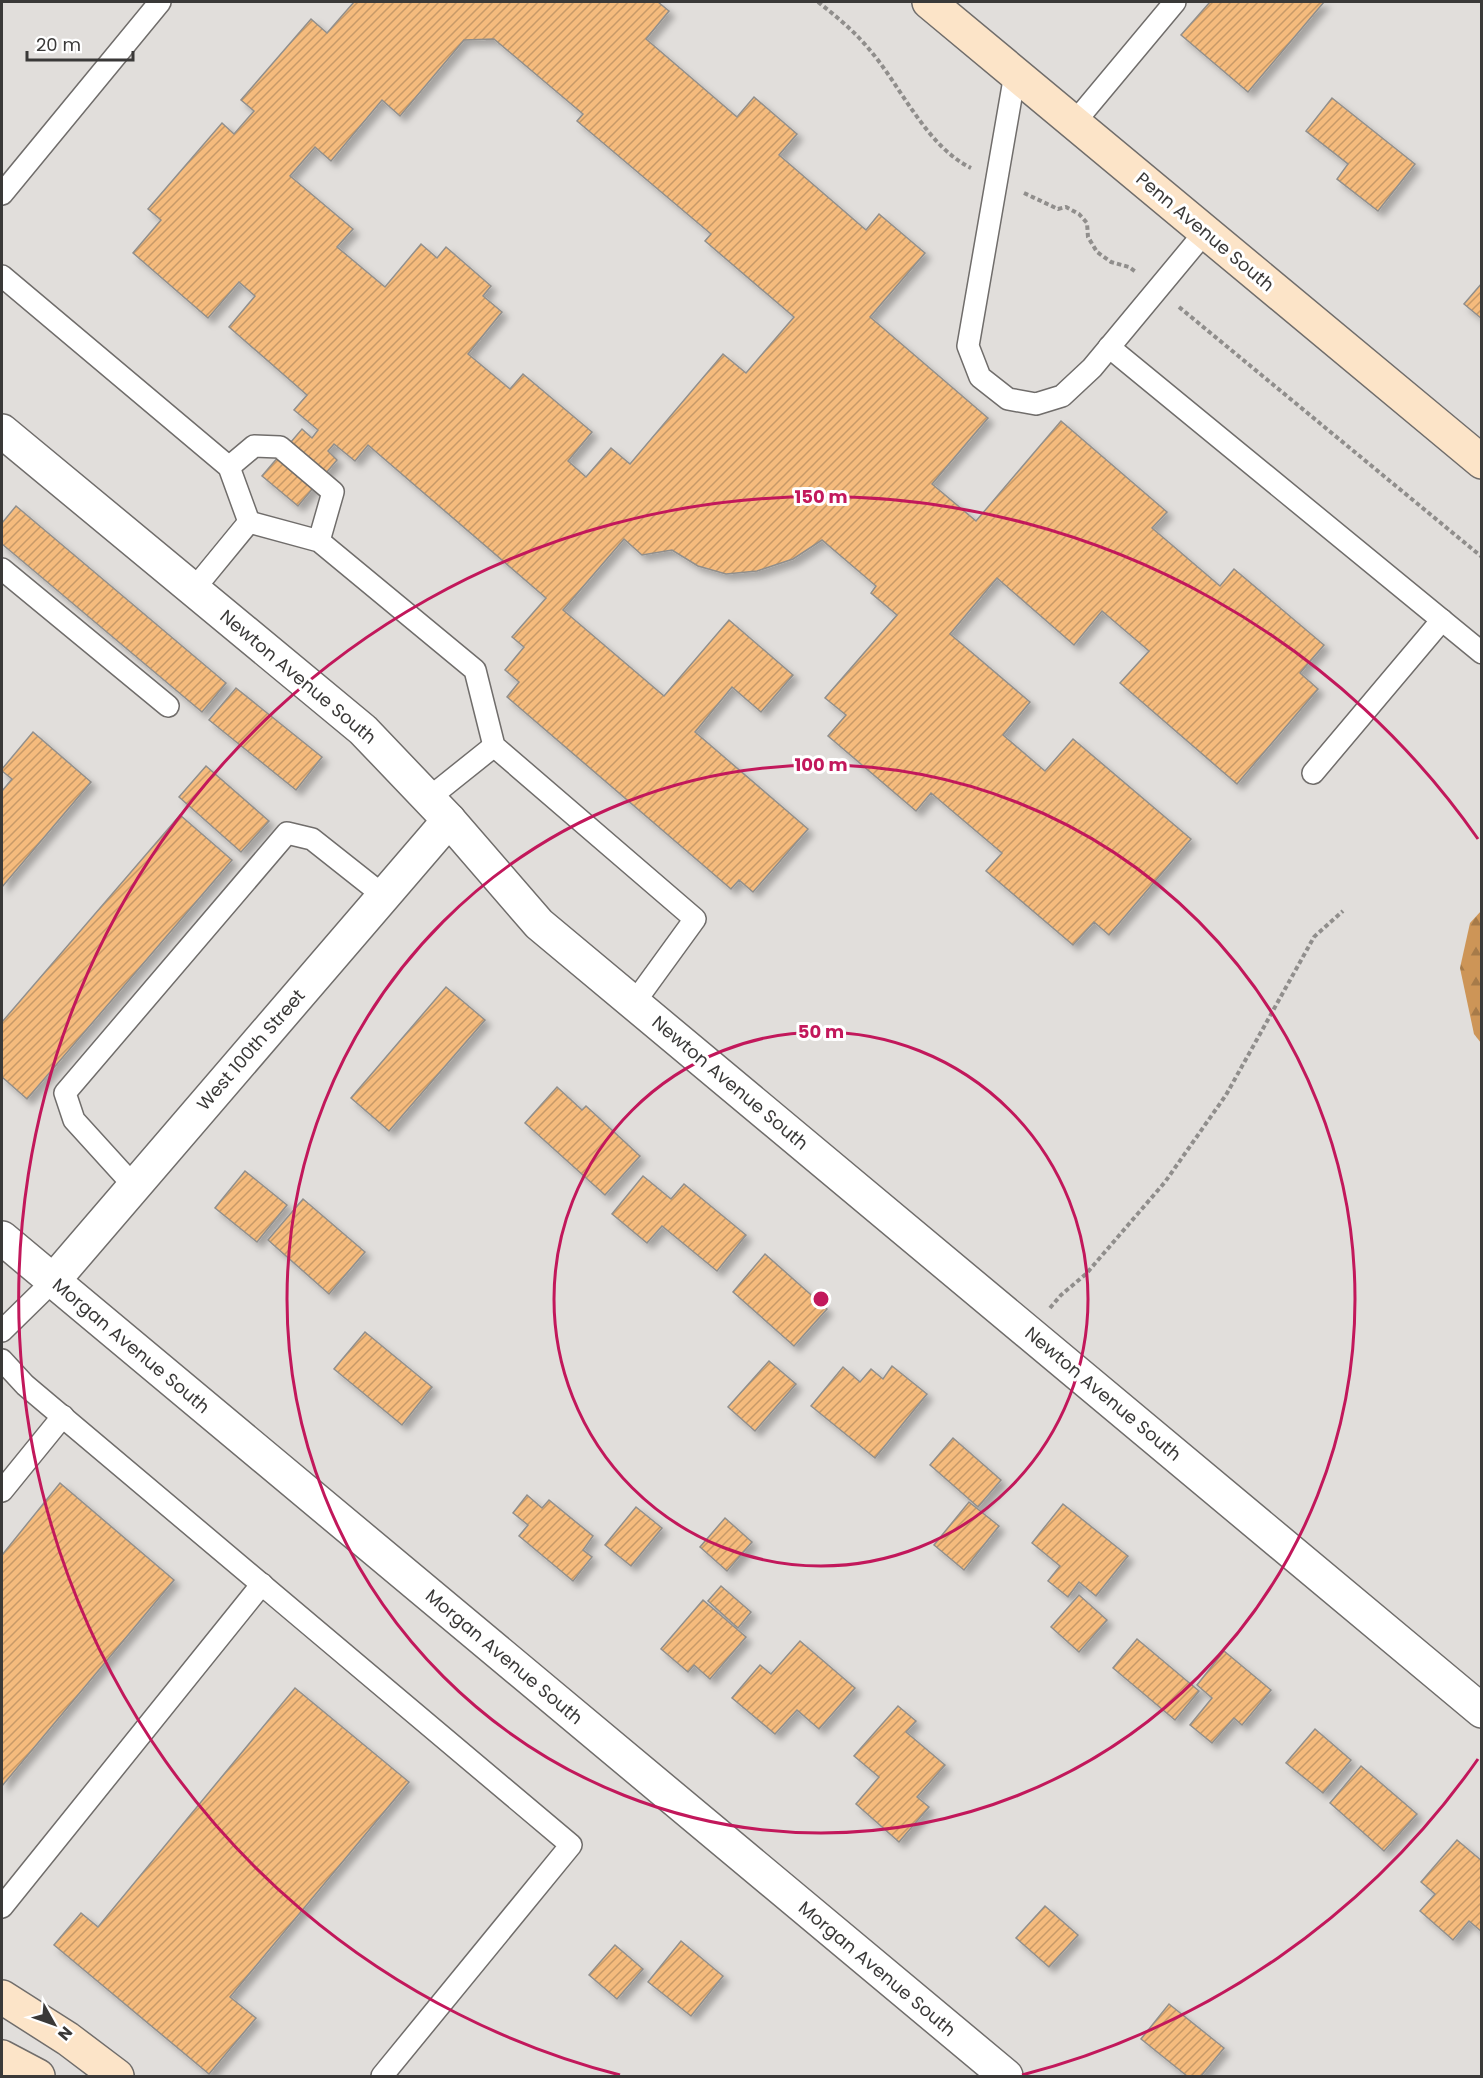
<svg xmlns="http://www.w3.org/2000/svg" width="1483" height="2078" font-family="Poppins,sans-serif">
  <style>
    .forest { fill: url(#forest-firs) }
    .building { fill: url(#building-hatch); stroke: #918f8c; stroke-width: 1.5; fill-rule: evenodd; filter: url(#shadow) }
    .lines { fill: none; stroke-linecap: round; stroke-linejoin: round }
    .lane-casing { stroke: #706d6b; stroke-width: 24 }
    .street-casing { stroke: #706d6b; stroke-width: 36 }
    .secondary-casing { stroke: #706d6b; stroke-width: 36 }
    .path { stroke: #908e8c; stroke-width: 4; stroke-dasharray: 4.5 3; stroke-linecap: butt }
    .lane { stroke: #fff; stroke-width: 21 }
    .street { stroke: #fff; stroke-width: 33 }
    .secondary { stroke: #fce4c8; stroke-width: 33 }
    .ring { fill: none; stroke: #c2185b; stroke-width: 3 }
    .labels { text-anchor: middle; stroke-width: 6; stroke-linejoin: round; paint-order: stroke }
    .street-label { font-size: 18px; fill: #3a3938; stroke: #fff }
    .centre { fill: #c2185b; stroke: #fff; stroke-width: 3 }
    .ring-label { font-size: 18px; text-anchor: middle; font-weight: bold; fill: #c2185b; stroke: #fff; stroke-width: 6; stroke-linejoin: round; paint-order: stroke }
  </style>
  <defs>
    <pattern id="forest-firs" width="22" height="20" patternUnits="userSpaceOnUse" patternTransform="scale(1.5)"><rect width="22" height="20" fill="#cd9557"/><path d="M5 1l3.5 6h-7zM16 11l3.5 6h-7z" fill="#a77b49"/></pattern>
    <pattern id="building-hatch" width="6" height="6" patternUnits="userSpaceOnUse" patternTransform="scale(1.5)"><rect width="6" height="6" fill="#f5bb7d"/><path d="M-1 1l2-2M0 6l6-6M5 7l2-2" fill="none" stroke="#c79967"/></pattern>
    <filter id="shadow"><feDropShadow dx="5.5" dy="5.5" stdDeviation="3" flood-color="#0004"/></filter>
  </defs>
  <rect width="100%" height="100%" fill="#e1dedb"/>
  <polygon class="forest" points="1481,911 1481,1043 1474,1034 1460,968 1470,923"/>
  <g class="building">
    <path d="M 354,2 L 658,2 L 669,11 L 646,39 L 737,117 L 754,97 L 797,134 L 779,155 L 866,230 L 879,214 L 925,253 L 870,317 L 988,418 L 932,484 L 976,521 L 1061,421 L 1167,512 L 1152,528 L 1220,586 L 1234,569 L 1324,645 L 1300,673 L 1318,689 L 1237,784 L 1120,683 L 1149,651 L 1102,611 L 1074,645 L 997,578 L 950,634 L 1030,702 L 1003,735 L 1045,771 L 1073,739 L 1191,839 L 1109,935 L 1094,922 L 1073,945 L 986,871 L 1002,853 L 931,793 L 916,811 L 828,736 L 846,715 L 825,698 L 897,615 L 871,593 L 876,586 L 822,540 L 793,559 L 757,571 L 726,574 L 698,566 L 672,550 L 642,555 L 624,539 L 563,610 L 664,696 L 729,620 L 793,675 L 761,712 L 732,687 L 695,732 L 808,829 L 753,892 L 739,880 L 731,889 L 507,697 L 519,682 L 505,670 L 524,647 L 512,637 L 546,598 L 368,445 L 355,461 L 334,444 L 328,451 L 337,460 L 298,506 L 262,476 L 302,429 L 312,438 L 318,430 L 294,410 L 307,395 L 229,327 L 255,296 L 239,282 L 208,318 L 133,253 L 161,220 L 148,209 L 222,123 L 234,134 L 254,111 L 241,100 L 311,19 L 327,33 ZM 494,39 L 583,114 L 577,121 L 711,234 L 705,241 L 794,317 L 746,373 L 723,354 L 630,464 L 611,448 L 586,477 L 568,461 L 592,432 L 523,374 L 510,389 L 468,354 L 502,312 L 483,296 L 491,286 L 446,247 L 437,258 L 421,244 L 385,287 L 337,247 L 353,229 L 290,176 L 315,147 L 331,161 L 382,100 L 400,116 L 464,40 Z"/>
    <polygon points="1210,2 1324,2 1248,92 1181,35"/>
    <polygon points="1332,98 1415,164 1378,211 1337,179 1348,164 1306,131"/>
    <polygon points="1482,283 1482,319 1464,304"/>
    <polygon points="16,506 226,683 202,712 2,544 2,523"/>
    <polygon points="236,688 322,757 296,790 209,720"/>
    <polygon points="33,732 91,782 2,887 2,791 12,779 2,771 2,769"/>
    <polygon points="206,766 269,821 241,852 179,797"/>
    <polygon points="180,815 232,860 27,1099 2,1077 2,1022"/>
    <polygon points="446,987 485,1020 389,1131 351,1098"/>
    <polygon points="557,1087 582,1110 586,1106 640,1156 605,1195 525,1123"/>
    <polygon points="245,1171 287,1205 257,1242 215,1208"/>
    <polygon points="643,1176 671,1199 684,1184 746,1235 717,1271 662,1226 647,1243 612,1214"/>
    <polygon points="303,1199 365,1252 329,1294 268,1240"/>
    <polygon points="765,1254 827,1309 794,1346 733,1292"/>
    <polygon points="365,1332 432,1387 402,1425 334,1369"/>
    <polygon points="769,1361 796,1384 755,1431 728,1407"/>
    <polygon points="892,1366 927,1394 875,1458 811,1406 843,1367 860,1382 871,1369 883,1379"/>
    <polygon points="953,1438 1001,1480 978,1507 930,1465"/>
    <polygon points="60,1483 174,1580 2,1786 2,1555"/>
    <polygon points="527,1495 542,1508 549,1500 593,1536 583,1550 592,1557 573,1581 519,1536 528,1525 513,1513"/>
    <polygon points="969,1502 999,1526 964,1570 934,1545"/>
    <polygon points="1063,1504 1128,1556 1096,1596 1079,1582 1068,1597 1048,1581 1060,1566 1032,1543"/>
    <polygon points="636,1507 662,1528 631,1566 605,1545"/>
    <polygon points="725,1518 752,1542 727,1571 700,1547"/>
    <polygon points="721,1586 751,1612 738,1628 708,1601"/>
    <polygon points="1079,1595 1107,1620 1079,1652 1051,1627"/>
    <polygon points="703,1600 746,1637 710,1679 694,1665 688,1672 661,1649"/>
    <polygon points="1137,1639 1199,1691 1175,1720 1113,1668"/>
    <polygon points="800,1641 855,1688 819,1729 797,1710 775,1734 732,1698 760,1665 771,1674"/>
    <polygon points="1224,1651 1271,1690 1242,1725 1234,1718 1212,1743 1190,1725 1212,1698 1197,1685"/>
    <polygon points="295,1688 409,1782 230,1997 256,2018 209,2074 54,1945 81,1913 98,1927"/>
    <polygon points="898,1706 916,1721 906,1732 945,1765 917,1797 929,1807 899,1842 856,1804 879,1777 854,1756"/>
    <polygon points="1315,1729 1351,1760 1323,1793 1286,1763"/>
    <polygon points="1361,1766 1417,1814 1384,1851 1330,1803"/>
    <polygon points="1457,1840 1482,1861 1482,1932 1469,1921 1453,1940 1420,1911 1435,1894 1421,1882"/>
    <polygon points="1045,1906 1078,1935 1049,1967 1016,1938"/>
    <polygon points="681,1941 723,1976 691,2016 648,1982"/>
    <polygon points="615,1945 643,1969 617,1999 589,1975"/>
    <polygon points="1169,2004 1224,2048 1201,2076 1187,2076 1141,2039"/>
  </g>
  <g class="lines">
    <g class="lane-casing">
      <g id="lane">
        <polyline points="1015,74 968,346 980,377 1008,399 1036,404 1062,396 1092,368 1205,232"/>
        <polyline points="1074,123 1175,2"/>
        <polyline points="2,194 160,2"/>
        <polyline points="2,276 229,467 249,522 194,589"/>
        <polyline points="1109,347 1482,653"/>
        <polyline points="229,467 254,446 280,447 333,492 319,541"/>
        <polyline points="249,522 319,541 475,670 494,746 695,919 634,1003"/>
        <polyline points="2,569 168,706"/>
        <polyline points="1313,773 1442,620"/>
        <polyline points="429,798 494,746"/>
        <polyline points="134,1186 74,1120 65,1093 287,833 312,839 384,896"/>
        <polyline points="2,1331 53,1281"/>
        <polyline points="2,1360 25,1385 571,1845 382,2076"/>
        <polyline points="2,1491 63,1416"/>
        <polyline points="2,1907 262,1584"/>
      </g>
    </g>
    <g class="street-casing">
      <g id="street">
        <polyline points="2,431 363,730 449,820 539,924 1482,1711"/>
        <polyline points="2,1238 1006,2076"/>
        <polyline points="53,1281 449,820"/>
      </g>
    </g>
    <g class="secondary-casing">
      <g id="secondary">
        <polyline points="929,2 1482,462"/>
        <polyline points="2,1997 68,2039 117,2076"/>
        <polyline points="2,2057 38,2076"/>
      </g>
    </g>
    <g class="path">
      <path d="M 818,2 C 836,16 854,31 869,49 C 901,86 926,146 971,168"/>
      <polyline points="1024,193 1058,209 1066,207 1079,214 1087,223 1088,237 1097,252 1111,262 1129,267 1136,272"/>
      <polyline points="1179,307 1482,557"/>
      <polyline points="1050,1308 1061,1295 1086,1274 1165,1182 1226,1095 1314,937 1343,911"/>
    </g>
    <use href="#lane" class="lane"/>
    <use href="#street" class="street"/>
    <use href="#secondary" class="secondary"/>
  </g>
  <g class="ring">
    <circle cx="821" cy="1299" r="267"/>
    <circle cx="821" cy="1299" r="534"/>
    <path d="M1478 1759A802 802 0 0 1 1022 2075M620 2075A802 802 0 1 1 1478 839"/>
  </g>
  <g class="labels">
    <g class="street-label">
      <text transform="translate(1205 232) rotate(40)" y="6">Penn Avenue South</text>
      <text transform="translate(298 677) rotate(40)" y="6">Newton Avenue South</text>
      <text transform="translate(251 1050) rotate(-49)" y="6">West 100th Street</text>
      <text transform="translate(730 1083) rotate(40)" y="6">Newton Avenue South</text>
      <text transform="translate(131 1346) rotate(40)" y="6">Morgan Avenue South</text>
      <text transform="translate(1103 1394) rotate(40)" y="6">Newton Avenue South</text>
      <text transform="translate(504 1657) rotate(40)" y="6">Morgan Avenue South</text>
      <text transform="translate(877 1969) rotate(40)" y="6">Morgan Avenue South</text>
    </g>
  </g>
  <circle cx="821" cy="1299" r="9" class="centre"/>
  <g class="ring-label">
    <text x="821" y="503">150 m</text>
    <text x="821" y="771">100 m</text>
    <text x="821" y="1038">50 m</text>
  </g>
  <rect width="1483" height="2078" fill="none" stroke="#3a3938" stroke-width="6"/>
  <g transform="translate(54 2024) rotate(130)" stroke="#ffffff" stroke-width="4.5" paint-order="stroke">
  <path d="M0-4.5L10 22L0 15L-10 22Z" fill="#3a3938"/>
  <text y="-9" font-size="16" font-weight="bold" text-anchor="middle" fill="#3a3938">N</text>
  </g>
  <path d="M27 51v9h106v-9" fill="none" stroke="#3a3938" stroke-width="3"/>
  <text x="36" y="51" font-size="18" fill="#3a3938" stroke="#ffffff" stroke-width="4.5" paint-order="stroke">20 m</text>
</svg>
